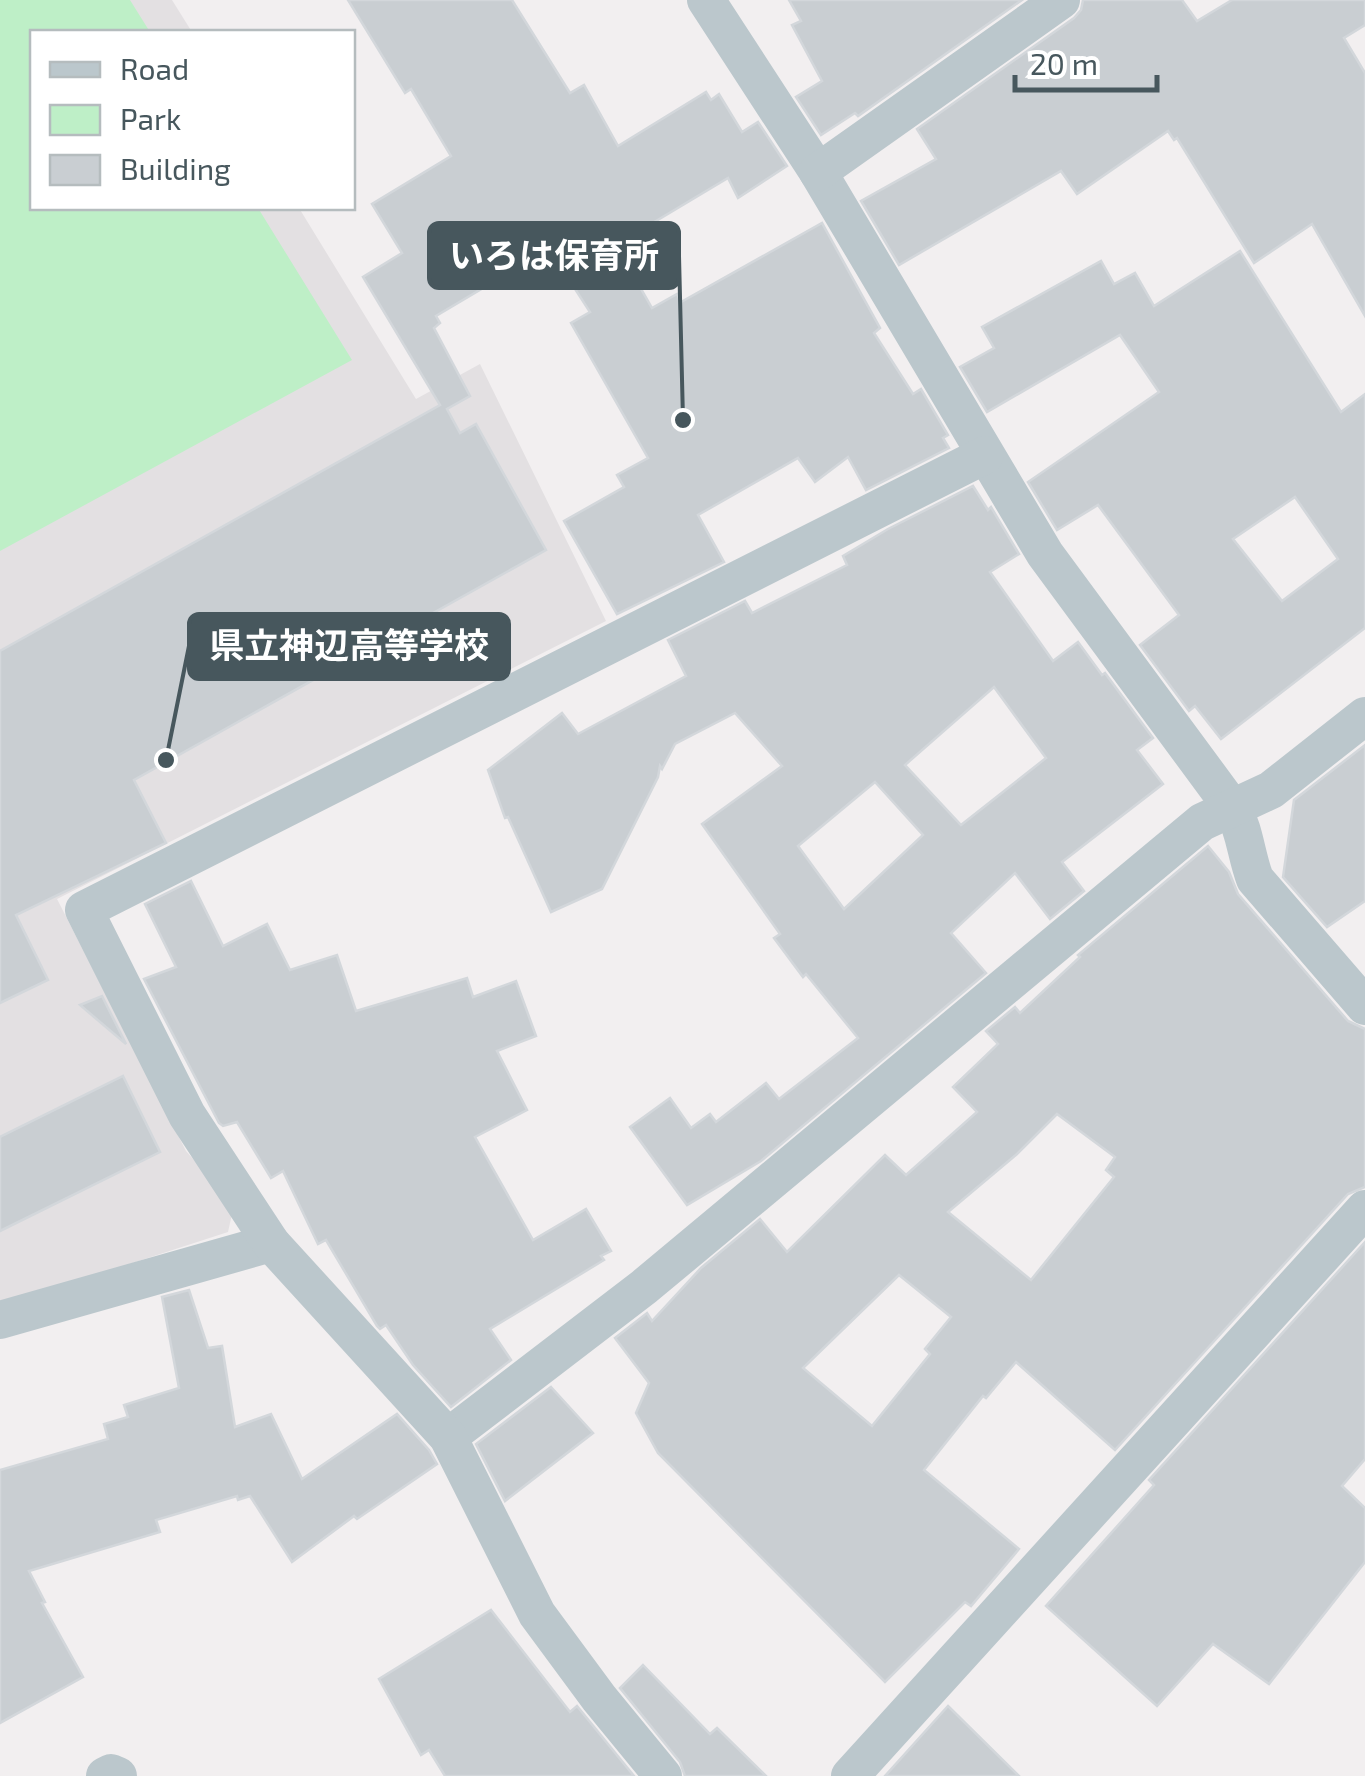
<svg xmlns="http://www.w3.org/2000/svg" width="1365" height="1776" font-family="'Exo 2','Noto Sans JP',sans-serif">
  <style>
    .education { fill: #e3e0e2 }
    .green { fill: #beefc7 }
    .building { fill: #c9ced2; stroke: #d3d7db; stroke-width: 2.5; fill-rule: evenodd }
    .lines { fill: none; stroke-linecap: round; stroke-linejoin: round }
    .street { stroke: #bbc7cc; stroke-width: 38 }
    .leader { fill: none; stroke: #47575d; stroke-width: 4 }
    .callout-dot { fill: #47575d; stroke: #fff; stroke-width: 4 }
    .callout { fill: #47575d; stroke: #47575d; stroke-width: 4 }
    .callout-label { font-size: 35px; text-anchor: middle; font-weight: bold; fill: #fff }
  </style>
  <rect width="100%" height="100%" fill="#f2eff0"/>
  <polygon class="education" points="0,0 172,0 192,32 32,32 32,208 299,208 416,399 480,364 606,621 57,899 186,1151 234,1205 228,1232 0,1306"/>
  <polygon class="green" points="0,0 130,0 150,32 32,32 32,208 258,208 352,360 0,551"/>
  <g class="building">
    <polygon points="348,0 512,0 570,93 584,85 618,146 706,92 711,100 719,94 742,132 758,122 787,166 738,198 728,178 616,245 652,308 677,294 681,302 822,223 880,328 874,333 913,394 921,389 948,435 943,438 949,448 866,490 848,457 815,482 798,458 698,515 724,562 617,614 564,521 624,487 617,475 648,458 571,323 590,312 533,224 469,265 483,288 436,316 440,323 434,328 470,396 447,409 460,433 476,424 546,550 134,780 166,843 16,915 48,980 0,1003 0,651 440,405 363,277 402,253 372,204 451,156 411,89 405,93"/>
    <polygon points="789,0 1022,0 858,116 855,113 821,135 796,97 822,81 792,25 801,21"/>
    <polygon points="1083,0 1182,0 1197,21 1232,0 1365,0 1365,25 1344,38 1365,73 1365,316 1312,224 1254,263 1177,138 1174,140 1168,131 1077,194 1061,171 899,265 861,201 936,159 917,129 1074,18 1081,10"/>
    <path d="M 1240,251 L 1341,412 L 1365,394 L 1365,628 L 1221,739 L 1195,706 L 1189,711 L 1140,645 L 1179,615 L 1098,505 L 1057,530 L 1028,482 L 1159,392 L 1120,335 L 987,412 L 960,367 L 994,348 L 982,327 L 1101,261 L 1114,284 L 1135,273 L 1154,306 ZM 1295,497 L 1338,559 L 1282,601 L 1233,539 Z"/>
    <path d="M 973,486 L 988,510 L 991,507 L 1019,554 L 990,572 L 1053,661 L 1078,642 L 1102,675 L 1105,673 L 1153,738 L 1137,750 L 1163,784 L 1062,862 L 1084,891 L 1050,919 L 1015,873 L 951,933 L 986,973 L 761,1161 L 687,1205 L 630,1127 L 670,1098 L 691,1128 L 710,1114 L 716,1122 L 766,1083 L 779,1099 L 858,1038 L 806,974 L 803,977 L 774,938 L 780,934 L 702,824 L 782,766 L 735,713 L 675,744 L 662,769 L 660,766 L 658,777 L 602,889 L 551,912 L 508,817 L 505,818 L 488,770 L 562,713 L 578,734 L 686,676 L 668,640 L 745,601 L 752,613 L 847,565 L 843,556 L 888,529 ZM 994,687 L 1046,758 L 961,825 L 905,765 ZM 875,782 L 923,835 L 844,909 L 798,846 Z"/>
    <polygon points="1365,745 1365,901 1327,927 1283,877 1294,800"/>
    <path d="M 1208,846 L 1229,872 L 1238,894 L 1348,1021 L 1365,1029 L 1365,1187 L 1348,1194 L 1115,1450 L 1016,1362 L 986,1398 L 983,1396 L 924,1470 L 1019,1549 L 971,1606 L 965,1602 L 885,1682 L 658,1453 L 636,1413 L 649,1383 L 615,1338 L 647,1313 L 652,1321 L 701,1268 L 760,1219 L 787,1252 L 885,1155 L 906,1175 L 977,1112 L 953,1087 L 998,1044 L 986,1031 L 1015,1007 L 1020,1013 L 1080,957 L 1078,955 ZM 1057,1114 L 1115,1157 L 1106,1170 L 1114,1177 L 1031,1280 L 948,1212 L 1017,1154 ZM 899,1275 L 951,1317 L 925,1349 L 930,1354 L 872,1426 L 803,1368 Z"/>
    <polygon points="191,881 223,946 267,924 290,970 337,955 356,1011 467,978 473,997 516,981 536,1036 497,1051 527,1110 475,1137 533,1240 586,1209 611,1251 601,1256 604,1260 490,1329 511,1360 451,1407 413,1365 386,1325 380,1329 377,1326 326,1240 318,1244 283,1171 271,1178 237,1122 223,1126 219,1123 144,979 176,967 145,904"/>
    <polygon points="102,996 126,1044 80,1005"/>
    <polygon points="123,1076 160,1152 0,1231 0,1137"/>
    <polygon points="1365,1242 1365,1459 1342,1486 1365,1508 1365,1562 1269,1684 1213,1644 1157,1706 1046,1606 1154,1485 1149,1480"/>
    <polygon points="189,1290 208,1348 222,1346 235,1427 271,1414 302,1479 397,1414 429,1450 437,1464 357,1519 354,1516 292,1562 250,1496 238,1500 237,1496 156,1520 160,1532 29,1571 45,1602 42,1603 83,1677 0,1723 0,1470 108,1439 104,1424 128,1417 124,1405 179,1388 162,1297"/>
    <polygon points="551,1387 593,1433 505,1501 476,1444"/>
    <polygon points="491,1610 570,1712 577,1706 634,1776 445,1776 429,1750 421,1755 379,1679"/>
    <polygon points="643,1665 710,1734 717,1728 766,1776 685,1776 680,1762 620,1688"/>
    <polygon points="948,1706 1019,1776 885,1776"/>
  </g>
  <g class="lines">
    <g class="street">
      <path d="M 706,0 L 818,172 L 1045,554 L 1233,809 C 1245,831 1246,855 1255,879 L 1365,1006"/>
      <polyline points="818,172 1061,0"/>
      <polyline points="0,1320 271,1243"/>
      <polyline points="448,1437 644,1287 1202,822 1271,790 1365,716"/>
      <polyline points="105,1776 111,1773 118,1776"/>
      <polyline points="663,1776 599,1698 537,1614 448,1437 271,1243 187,1115 84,910 985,455"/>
      <polyline points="850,1776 1365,1209"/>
    </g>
  </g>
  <path class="leader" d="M683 420L679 256M166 760L189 646"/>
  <g class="callout-dot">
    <circle cx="683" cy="420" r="10"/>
    <circle cx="166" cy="760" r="10"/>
  </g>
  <g class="callout">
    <rect x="429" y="223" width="250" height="65" rx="10"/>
    <rect x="189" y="614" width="320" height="65" rx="10"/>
  </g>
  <g class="callout-label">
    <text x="554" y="268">いろは保育所</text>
    <text x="349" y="658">県立神辺高等学校</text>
  </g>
  <rect x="30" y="30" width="325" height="180" fill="#ffffff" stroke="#b5bcbe" stroke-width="2.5"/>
  <rect x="50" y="62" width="50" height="15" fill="#bbc7cc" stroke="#b5bcbe" stroke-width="2.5"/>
  <text x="120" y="80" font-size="30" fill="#47575d">Road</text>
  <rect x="50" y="105" width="50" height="30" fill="#beefc7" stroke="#b5bcbe" stroke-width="2.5"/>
  <text x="120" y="130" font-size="30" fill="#47575d">Park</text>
  <rect x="50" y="155" width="50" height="30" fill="#c9ced2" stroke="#b5bcbe" stroke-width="2.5"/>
  <text x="120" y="180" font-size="30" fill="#47575d">Building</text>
  <path d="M1015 75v15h142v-15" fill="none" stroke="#47575d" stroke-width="5"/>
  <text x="1030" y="75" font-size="30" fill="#47575d" stroke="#ffffff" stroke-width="8" paint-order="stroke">20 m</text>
</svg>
